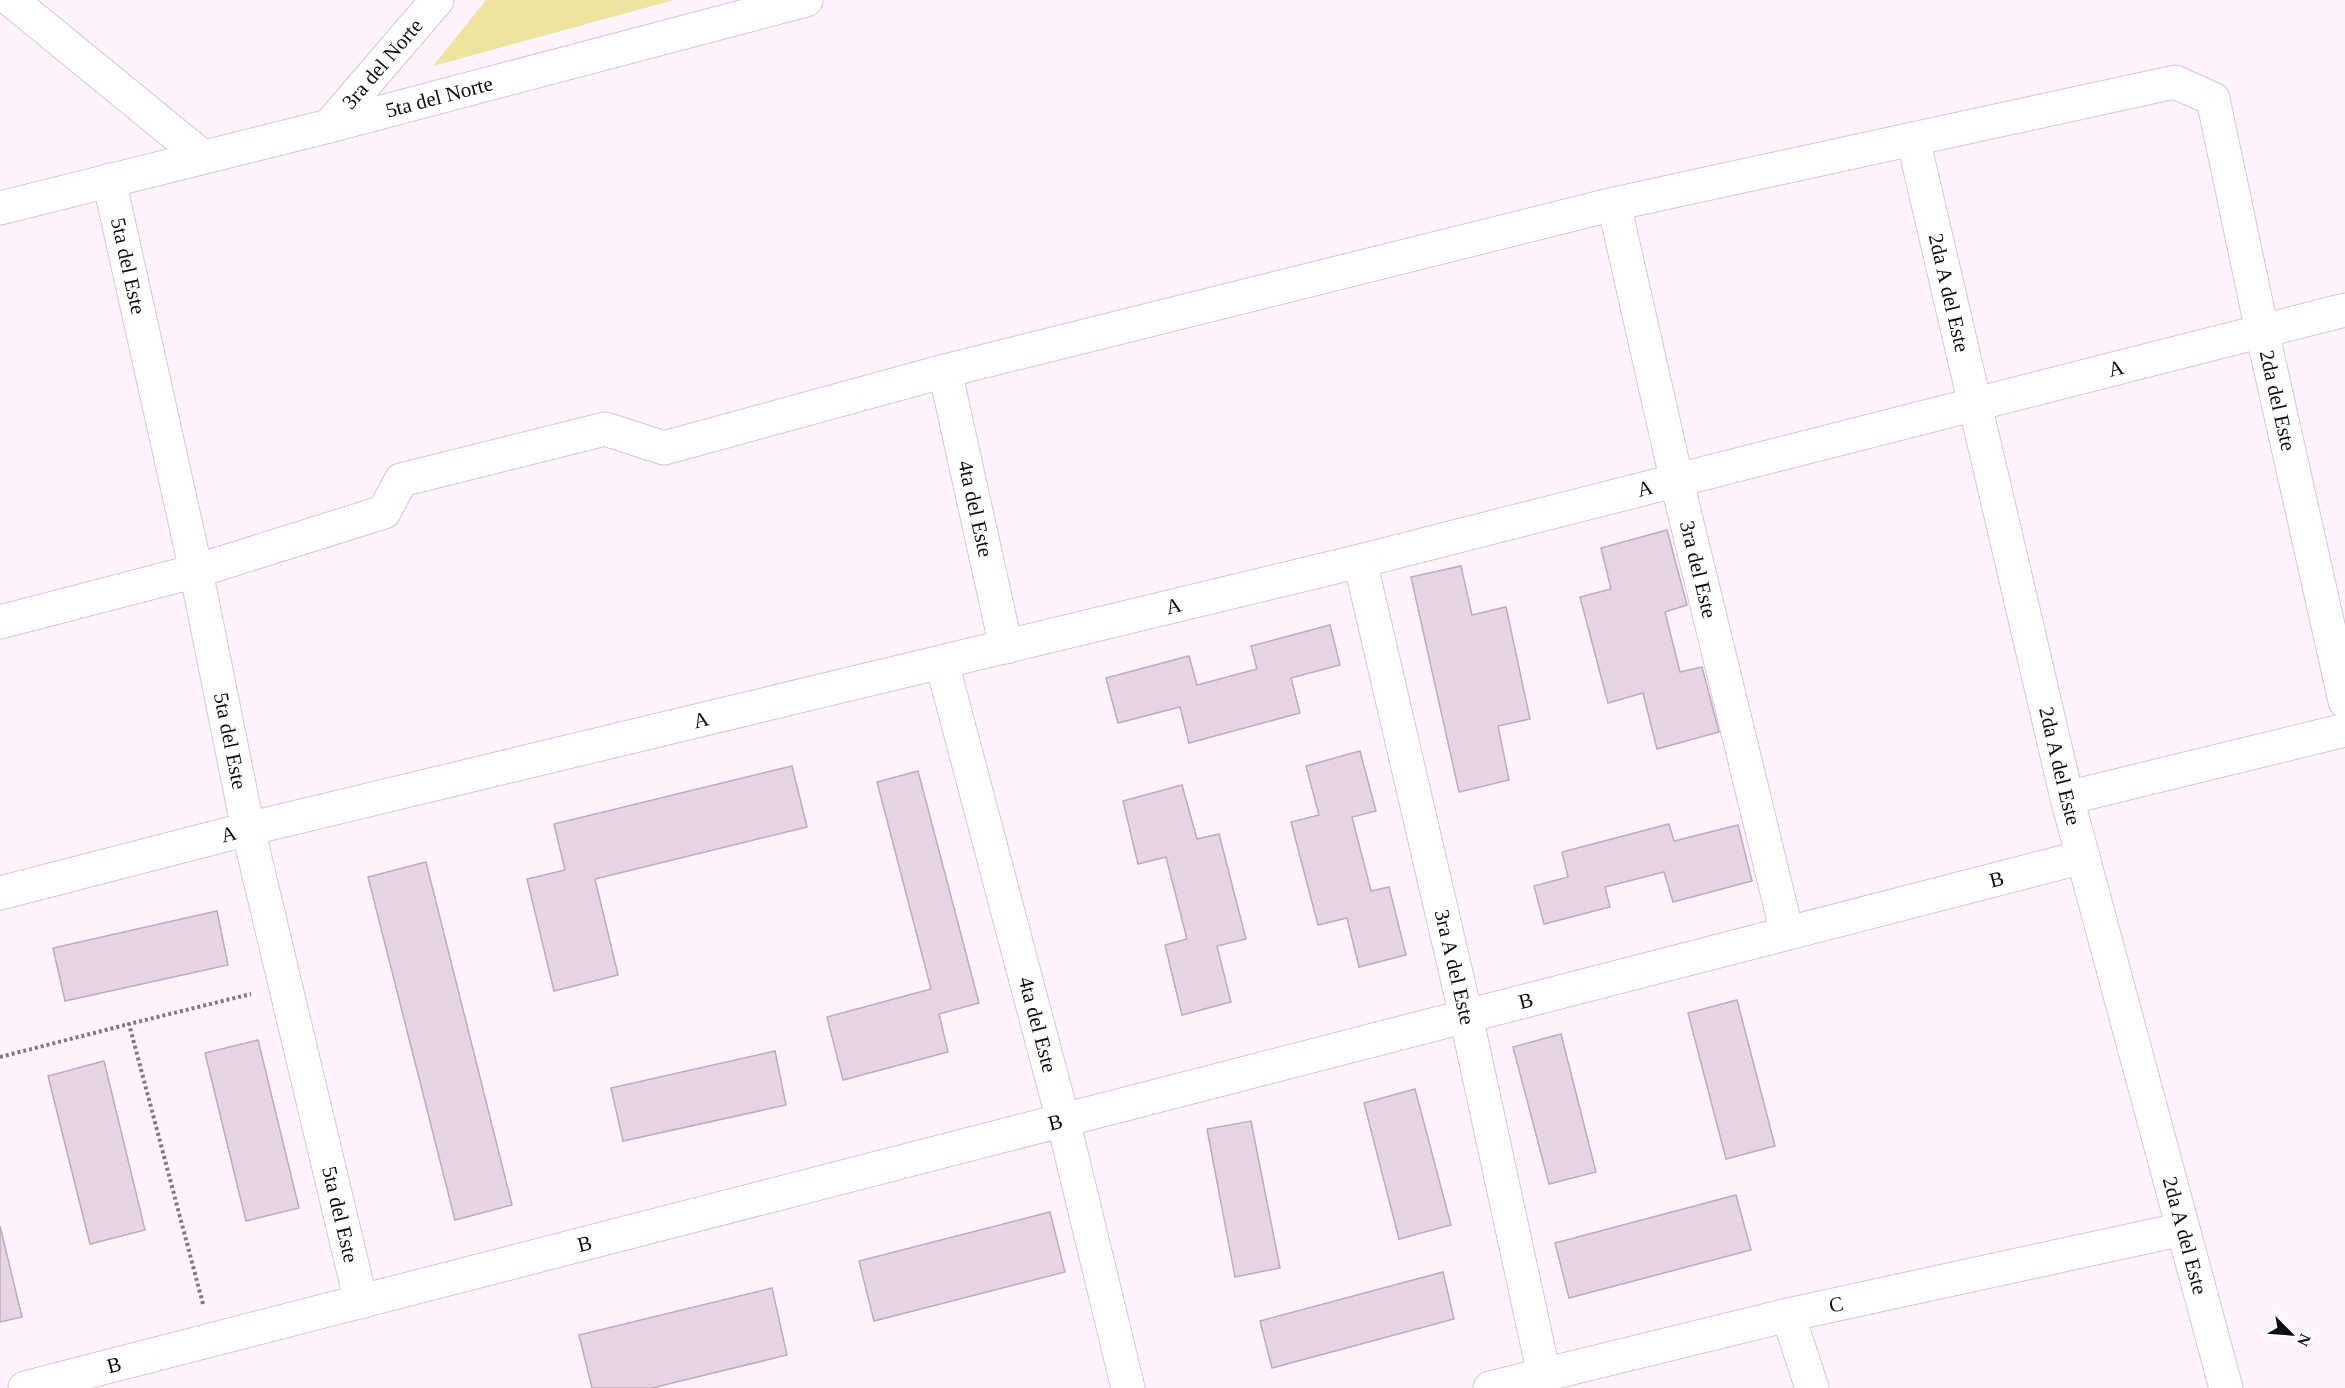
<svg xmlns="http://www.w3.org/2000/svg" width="2345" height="1388" font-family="Georgia,serif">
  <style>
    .green { fill: #eee49f }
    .building { fill: #e7d5e4; stroke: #bdacba; stroke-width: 1.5 }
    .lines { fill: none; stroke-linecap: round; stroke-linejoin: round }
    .minor-casing { stroke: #d8c6d5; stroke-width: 35 }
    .path { stroke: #817980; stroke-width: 4; stroke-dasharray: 3 3; stroke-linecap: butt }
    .minor { stroke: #fff; stroke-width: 33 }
    .labels { text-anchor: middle; stroke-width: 5; stroke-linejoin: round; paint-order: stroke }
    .street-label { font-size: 21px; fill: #110b10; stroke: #fff }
  </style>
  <rect width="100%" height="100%" fill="#fff3fd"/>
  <polygon class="green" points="486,0 674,0 433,66"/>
  <g class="building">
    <polygon points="1667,530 1687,605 1665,612 1680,672 1702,667 1719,732 1657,749 1643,693 1608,703 1580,597 1611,589 1601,548"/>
    <polygon points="1461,566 1472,615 1506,607 1530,719 1498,726 1509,780 1459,792 1411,577"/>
    <polygon points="1330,625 1340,665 1291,678 1300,713 1189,743 1180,707 1118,723 1106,678 1189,656 1197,685 1257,669 1251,646"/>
    <polygon points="1360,751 1376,811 1352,817 1371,891 1389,887 1406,955 1359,967 1347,918 1318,925 1291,822 1319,815 1306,766"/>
    <polygon points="792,766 807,827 595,879 618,975 554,991 527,879 565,870 554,824"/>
    <polygon points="918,771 979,1003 939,1014 948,1052 843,1080 827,1017 931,989 877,782"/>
    <polygon points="1182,785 1197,839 1219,834 1246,939 1217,946 1231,1002 1182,1015 1165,945 1187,939 1166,857 1138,864 1123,801"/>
    <polygon points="1669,824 1674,841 1738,825 1752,881 1673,902 1664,872 1605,887 1610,907 1544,924 1534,886 1568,877 1562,852"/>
    <polygon points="426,862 512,1205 455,1220 368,877"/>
    <polygon points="217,911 228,965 65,1001 53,948"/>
    <polygon points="1737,1000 1775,1146 1726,1159 1688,1013"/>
    <polygon points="1561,1034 1596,1172 1549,1184 1513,1047"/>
    <polygon points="258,1040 299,1208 246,1221 205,1053"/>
    <polygon points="775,1051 786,1105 623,1141 611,1088"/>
    <polygon points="104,1061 145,1230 90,1244 48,1076"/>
    <polygon points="1415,1089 1451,1225 1399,1239 1364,1103"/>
    <polygon points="1251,1121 1280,1268 1235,1277 1207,1129"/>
    <polygon points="1736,1195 1751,1250 1569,1298 1555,1243"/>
    <polygon points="1050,1212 1065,1272 874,1321 859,1261"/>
    <polygon points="0,1226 22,1317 0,1322"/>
    <polygon points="1443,1272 1454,1319 1272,1368 1260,1321"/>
    <polygon points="772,1288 787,1355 652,1388 592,1388 579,1335"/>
  </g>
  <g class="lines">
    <g class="minor-casing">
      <g id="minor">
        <polyline points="11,0 203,157"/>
        <path id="s1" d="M 329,126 L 437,0"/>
        <path id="s2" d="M 1913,139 L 2067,798 L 2226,1388"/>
        <path id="s3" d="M 109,180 L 196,571 L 248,829 L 361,1302"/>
        <path id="s4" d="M 1614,204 L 1677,482 L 1787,933"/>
        <path id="s5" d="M 0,208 L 329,126 L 806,0"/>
        <path id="s6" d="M 945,371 L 1006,647"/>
        <path id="s7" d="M 1360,561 L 1466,1016 L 1544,1375"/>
        <path id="s8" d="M 0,622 L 196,571 L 384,512 L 401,480 L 605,429 L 664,448 L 945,371 L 1614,204 L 2175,82 L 2213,99 L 2262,331 L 2345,701"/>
        <path id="s9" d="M 942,663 L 1063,1120 L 1128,1388"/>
        <polyline points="2067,798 2345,730"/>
        <path id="s10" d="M 0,893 L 248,829 L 1360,561 L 2345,310"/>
        <polyline points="1788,1315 1812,1388"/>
        <path id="s11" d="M 25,1388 L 2083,857"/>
        <path id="s12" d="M 1490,1388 L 1788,1315 L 2183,1229"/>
      </g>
    </g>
    <g class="path">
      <polyline points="0,1057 129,1024"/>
      <polyline points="203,1304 129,1024 251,994"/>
    </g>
    <use href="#minor" class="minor"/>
  </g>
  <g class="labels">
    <g class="street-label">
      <text dy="7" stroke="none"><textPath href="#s1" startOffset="82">3ra del Norte</textPath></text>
      <text dy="7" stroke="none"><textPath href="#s5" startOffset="453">5ta del Norte</textPath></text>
      <text dy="7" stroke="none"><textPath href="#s3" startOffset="88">5ta del Este</textPath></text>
      <text dy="7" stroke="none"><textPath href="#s2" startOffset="158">2da A del Este</textPath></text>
      <text dy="7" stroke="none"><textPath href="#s10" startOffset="2180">A</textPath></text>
      <text dy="7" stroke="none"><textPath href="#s8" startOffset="2613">2da del Este</textPath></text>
      <text dy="7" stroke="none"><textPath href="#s10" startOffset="1694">A</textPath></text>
      <text dy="7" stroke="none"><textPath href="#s6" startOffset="141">4ta del Este</textPath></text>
      <text dy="7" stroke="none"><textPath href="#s4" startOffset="375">3ra del Este</textPath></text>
      <text dy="7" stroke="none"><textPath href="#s10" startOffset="1208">A</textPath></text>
      <text dy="7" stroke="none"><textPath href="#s10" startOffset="722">A</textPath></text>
      <text dy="7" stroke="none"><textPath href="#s3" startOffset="574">5ta del Este</textPath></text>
      <text dy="7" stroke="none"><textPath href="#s2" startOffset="644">2da A del Este</textPath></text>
      <text dy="7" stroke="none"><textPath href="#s10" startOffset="236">A</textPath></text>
      <text dy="7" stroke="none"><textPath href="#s11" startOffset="2036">B</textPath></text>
      <text dy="7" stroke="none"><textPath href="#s7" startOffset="417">3ra A del Este</textPath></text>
      <text dy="7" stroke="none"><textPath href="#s11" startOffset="1550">B</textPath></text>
      <text dy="7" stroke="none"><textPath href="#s9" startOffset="374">4ta del Este</textPath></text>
      <text dy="7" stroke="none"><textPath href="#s11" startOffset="1064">B</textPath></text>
      <text dy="7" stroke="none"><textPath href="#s3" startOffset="1060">5ta del Este</textPath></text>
      <text dy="7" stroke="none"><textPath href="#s2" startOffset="1130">2da A del Este</textPath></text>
      <text dy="7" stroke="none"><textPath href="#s11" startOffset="578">B</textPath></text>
      <text dy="7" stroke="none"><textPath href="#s12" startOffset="356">C</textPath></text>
      <text dy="7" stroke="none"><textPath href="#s11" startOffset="92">B</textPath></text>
    </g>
  </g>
  <g transform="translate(2291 1334) rotate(115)" stroke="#ffffff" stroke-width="4.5" paint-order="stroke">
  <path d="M0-4.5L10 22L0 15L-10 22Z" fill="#110b10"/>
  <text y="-9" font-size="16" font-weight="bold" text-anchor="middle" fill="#110b10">N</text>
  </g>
</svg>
